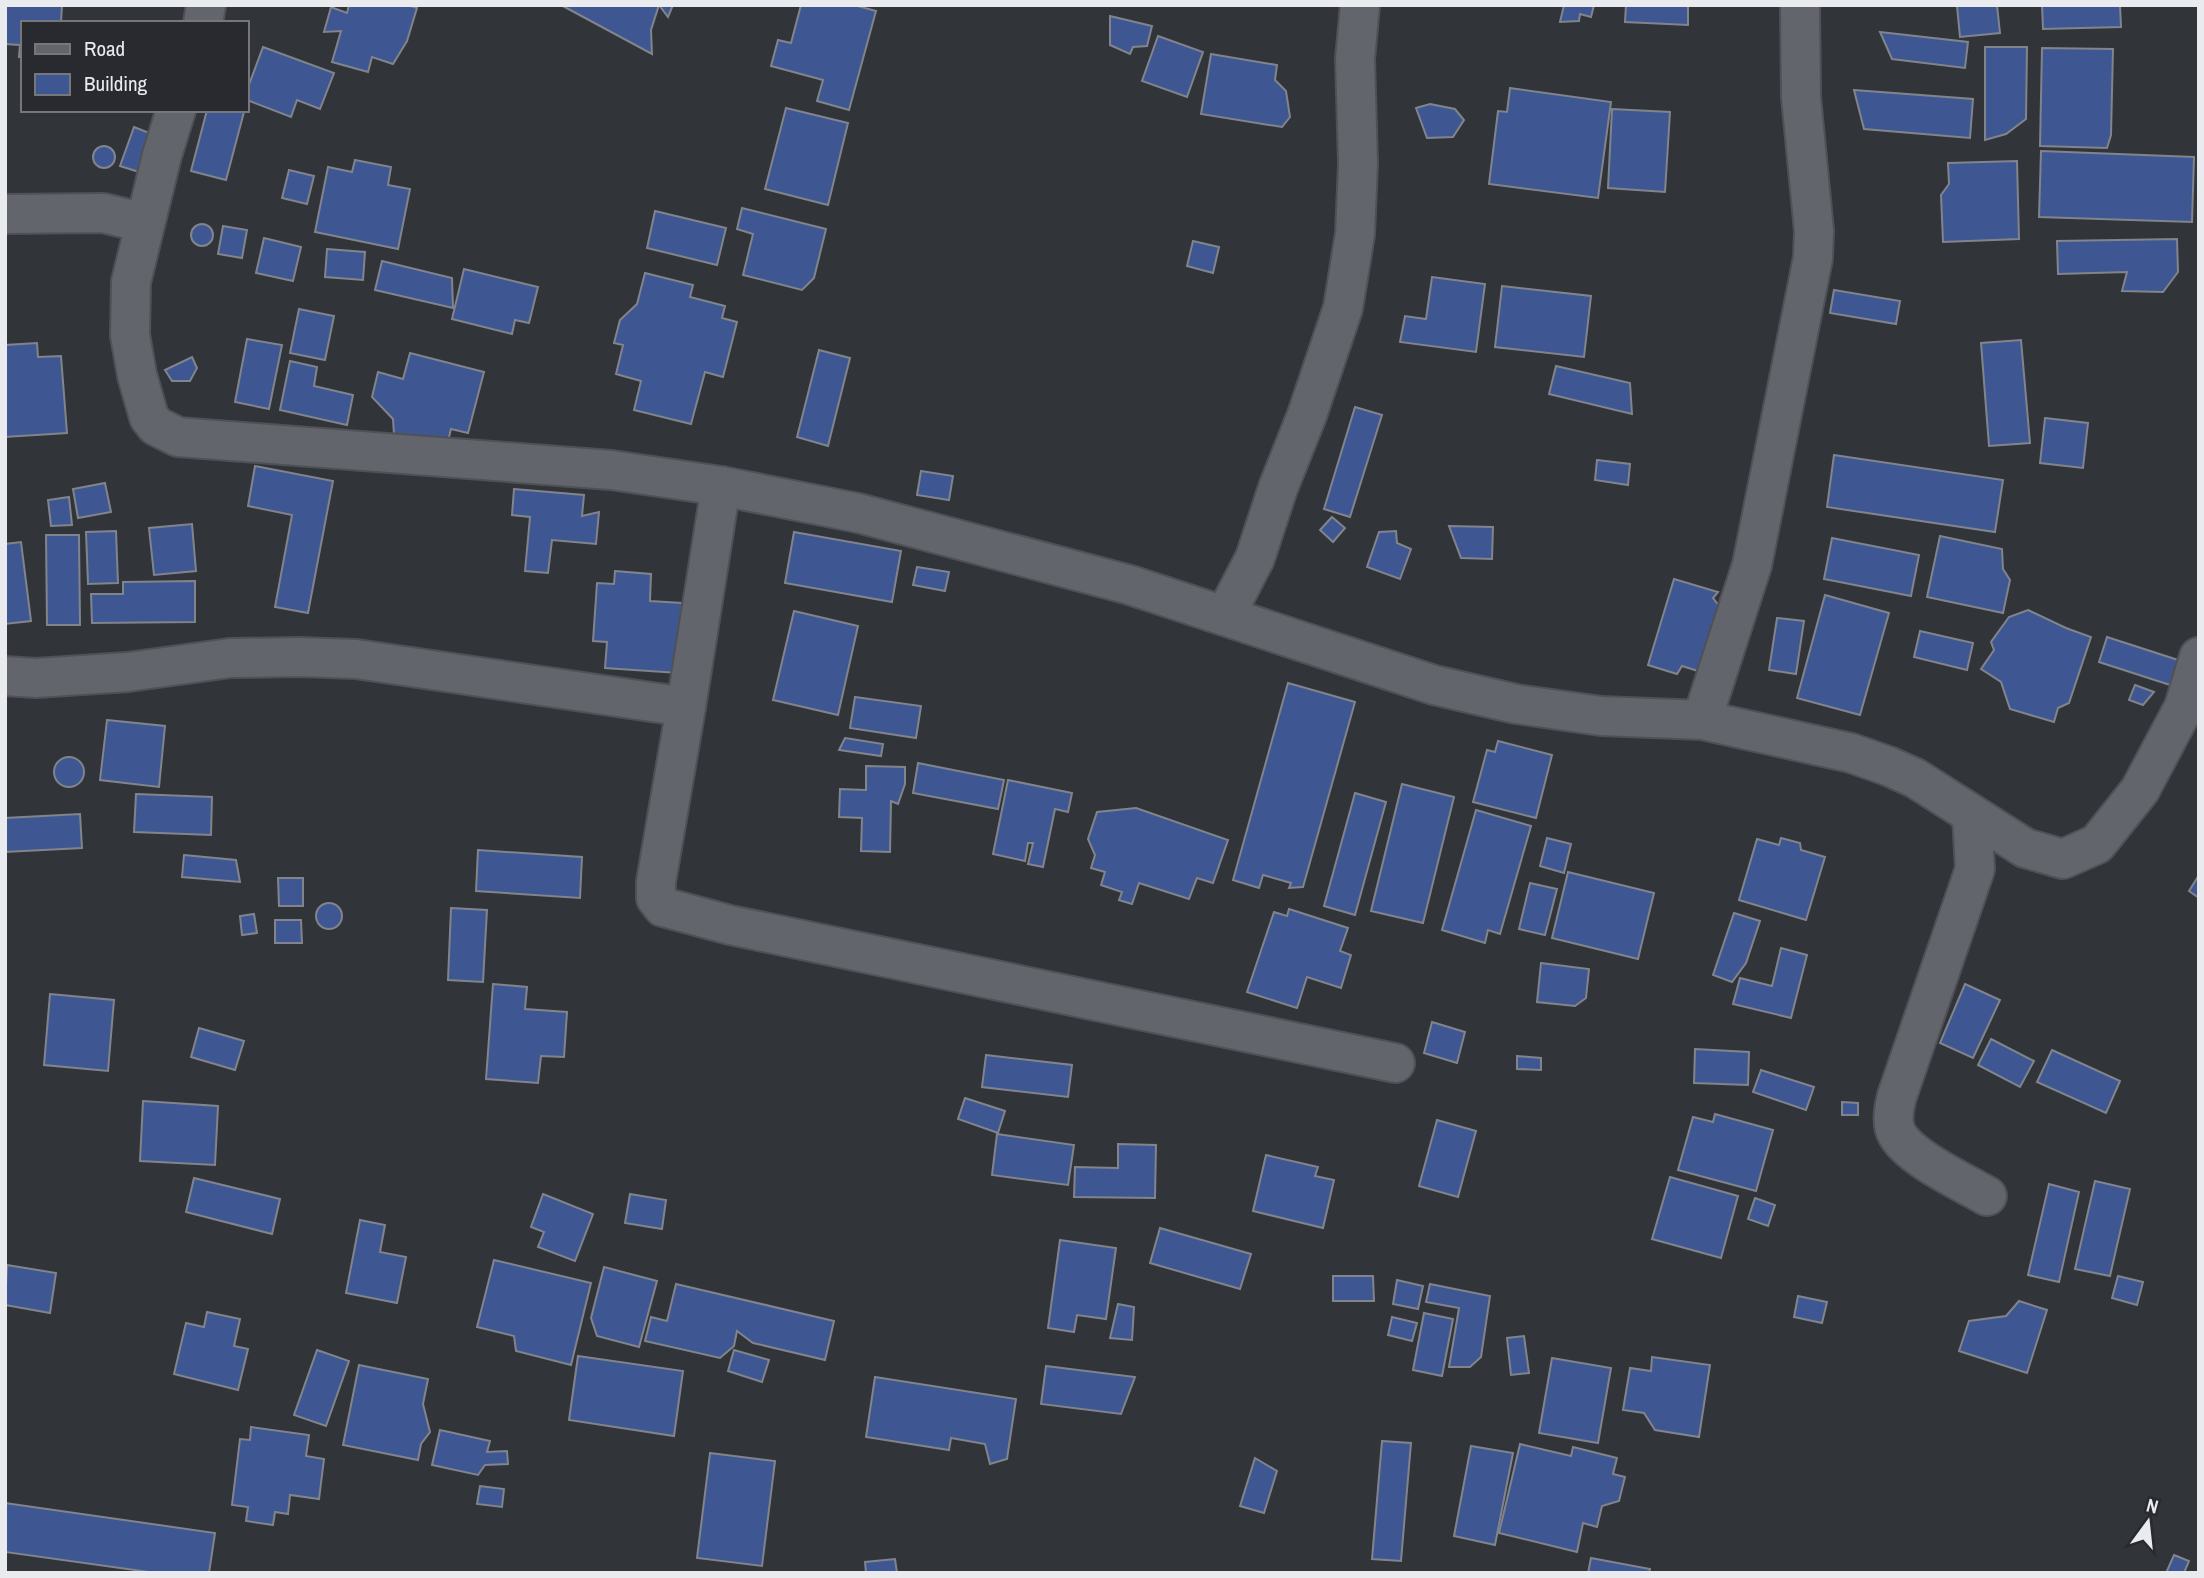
<svg xmlns="http://www.w3.org/2000/svg" width="2204" height="1578" font-family="'Archivo Narrow',sans-serif">
  <style>
    .building { fill: #3e5793; stroke: #81848a; stroke-width: 2 }
    .lines { fill: none; stroke-linecap: round; stroke-linejoin: round }
    .minor-casing { stroke: #4f5156; stroke-width: 42 }
    .minor { stroke: #62656b; stroke-width: 38 }
  </style>
  <rect width="100%" height="100%" fill="#313439"/>
  <g class="building">
    <polygon points="5,5 62,5 61,23 23,23 23,57 19,57 20,45 5,44"/>
    <polygon points="349,5 407,5 417,8 407,41 393,64 372,57 368,72 332,62 341,31 324,32 331,7 347,13"/>
    <polygon points="561,5 659,5 651,30 652,54"/>
    <polygon points="659,5 673,5 668,17"/>
    <polygon points="801,5 854,5 876,11 849,110 817,101 823,80 771,66 778,40 791,43"/>
    <polygon points="1564,5 1594,5 1591,17 1580,14 1579,21 1560,22"/>
    <polygon points="1626,5 1688,5 1688,25 1625,22"/>
    <polygon points="1997,5 2000,33 1960,37 1957,6"/>
    <polygon points="2042,5 2120,5 2121,27 2043,29"/>
    <polygon points="1110,16 1152,26 1147,46 1133,47 1130,54 1110,45"/>
    <polygon points="1880,32 1968,42 1965,68 1892,59"/>
    <polygon points="1158,36 1203,52 1187,97 1142,81"/>
    <polygon points="263,47 334,73 320,109 297,100 291,117 247,100 247,90"/>
    <polygon points="1985,47 2027,47 2026,119 2006,134 1985,140"/>
    <polygon points="2042,48 2113,49 2111,135 2107,148 2040,146"/>
    <polygon points="1211,54 1277,65 1275,80 1286,91 1290,117 1282,127 1201,114"/>
    <polygon points="1510,88 1611,102 1598,198 1489,184 1498,111 1507,112"/>
    <polygon points="1854,90 1973,99 1970,138 1864,129"/>
    <polygon points="1430,104 1455,109 1464,120 1453,137 1427,138 1416,108"/>
    <polygon points="786,108 848,123 828,205 765,189"/>
    <polygon points="1612,109 1670,112 1665,192 1608,188"/>
    <polygon points="207,110 241,110 244,112 226,180 191,171"/>
    <polygon points="134,127 152,134 139,172 120,166"/>
    <circle cx="104" cy="157" r="11"/>
    <polygon points="2041,151 2194,157 2192,222 2039,217"/>
    <polygon points="355,160 391,167 388,185 410,189 398,249 315,232 328,167 352,172"/>
    <polygon points="2017,161 2019,239 1943,242 1941,195 1949,184 1948,163"/>
    <polygon points="289,170 314,176 307,204 282,198"/>
    <polygon points="742,208 826,229 814,278 802,290 743,275 753,234 737,229"/>
    <polygon points="655,211 726,228 717,265 647,248"/>
    <circle cx="202" cy="235" r="11"/>
    <polygon points="223,226 247,230 242,258 218,254"/>
    <polygon points="264,238 301,247 293,281 256,273"/>
    <polygon points="2177,239 2178,272 2163,292 2122,291 2127,272 2058,274 2057,241"/>
    <polygon points="1193,241 1219,247 1213,273 1187,266"/>
    <polygon points="327,249 365,252 363,280 325,277"/>
    <polygon points="382,261 452,278 453,308 375,290"/>
    <polygon points="464,269 538,287 529,323 515,320 512,334 452,319"/>
    <polygon points="645,273 693,285 690,297 725,306 722,318 737,322 723,377 705,372 691,424 634,410 641,381 616,374 623,345 614,343 620,320 637,304"/>
    <polygon points="1432,277 1485,284 1476,352 1400,342 1405,316 1426,319"/>
    <polygon points="1502,286 1591,296 1584,357 1495,347"/>
    <polygon points="1834,290 1900,301 1896,324 1830,313"/>
    <polygon points="299,309 334,316 325,360 290,353"/>
    <polygon points="247,339 282,345 269,409 235,402"/>
    <polygon points="2021,340 2030,443 1989,446 1981,343"/>
    <polygon points="37,343 38,357 61,356 67,433 5,437 5,345"/>
    <polygon points="819,350 850,358 828,446 797,437"/>
    <polygon points="410,353 484,372 468,433 451,429 446,449 394,435 393,419 372,397 378,372 403,379"/>
    <polygon points="192,357 197,368 190,381 172,381 165,370"/>
    <polygon points="290,361 317,367 314,386 353,395 347,425 280,410"/>
    <polygon points="1556,366 1630,383 1632,414 1549,394"/>
    <polygon points="1355,407 1382,415 1350,517 1324,509"/>
    <polygon points="2045,418 2088,423 2083,468 2040,463"/>
    <polygon points="1834,455 2003,480 1995,532 1827,507"/>
    <polygon points="1597,460 1630,464 1628,485 1595,480"/>
    <polygon points="255,466 333,481 308,613 275,607 292,515 248,506"/>
    <polygon points="921,471 953,476 949,500 917,495"/>
    <polygon points="105,483 111,512 78,518 73,489"/>
    <polygon points="514,489 584,495 582,516 599,512 596,544 552,540 548,573 525,571 530,517 512,515"/>
    <polygon points="69,497 72,525 51,526 48,500"/>
    <polygon points="1332,517 1345,528 1333,542 1320,530"/>
    <polygon points="192,524 196,571 154,575 149,528"/>
    <polygon points="1449,526 1493,527 1492,559 1461,558"/>
    <polygon points="116,531 118,583 88,584 86,532"/>
    <polygon points="1396,531 1397,543 1411,549 1400,579 1367,567 1379,532"/>
    <polygon points="794,532 901,551 892,602 785,583"/>
    <polygon points="46,535 79,535 80,625 47,625"/>
    <polygon points="1940,536 2002,549 2003,569 2010,580 2003,613 1927,597"/>
    <polygon points="1832,538 1919,555 1911,596 1824,579"/>
    <polygon points="21,542 31,621 5,624 5,544"/>
    <polygon points="917,567 949,572 945,591 913,585"/>
    <polygon points="615,571 651,574 650,601 682,603 678,673 605,668 607,642 593,641 597,583 614,584"/>
    <polygon points="1674,579 1718,592 1713,598 1720,607 1701,672 1682,666 1677,674 1648,665"/>
    <polygon points="195,581 195,622 92,623 91,594 123,594 123,582"/>
    <polygon points="1825,595 1889,613 1860,715 1797,698"/>
    <polygon points="2028,610 2066,628 2091,637 2069,703 2058,708 2054,722 2010,709 2001,682 1981,669 1994,650 1991,642 2009,617"/>
    <polygon points="794,611 858,626 838,715 773,700"/>
    <polygon points="1777,618 1804,621 1796,674 1769,670"/>
    <polygon points="1920,631 1973,643 1967,670 1914,657"/>
    <polygon points="2107,637 2178,660 2170,685 2099,662"/>
    <polygon points="1288,683 1355,702 1303,887 1289,888 1291,883 1263,875 1259,888 1233,880"/>
    <polygon points="2135,685 2154,692 2143,705 2129,700"/>
    <polygon points="855,697 921,706 916,738 850,728"/>
    <polygon points="107,720 165,726 159,787 100,780"/>
    <polygon points="845,738 883,744 881,756 839,750"/>
    <polygon points="1498,741 1552,755 1536,818 1473,802 1487,750 1495,752"/>
    <circle cx="69" cy="772" r="15"/>
    <polygon points="918,763 1004,780 998,809 913,793"/>
    <polygon points="866,766 905,767 905,784 898,804 891,801 890,852 861,851 862,818 839,817 840,789 866,790"/>
    <polygon points="1008,780 1072,793 1068,812 1055,809 1043,867 1028,864 1033,843 1028,843 1025,861 993,854"/>
    <polygon points="1402,784 1454,797 1423,923 1371,911"/>
    <polygon points="1355,793 1386,802 1355,915 1324,906"/>
    <polygon points="136,794 212,797 211,835 134,832"/>
    <polygon points="1136,808 1228,840 1213,883 1197,878 1189,899 1139,883 1132,904 1119,900 1122,892 1101,885 1105,872 1091,868 1095,855 1088,839 1097,812"/>
    <polygon points="1476,810 1531,826 1500,934 1488,930 1485,943 1442,930"/>
    <polygon points="80,814 82,848 5,852 5,818"/>
    <polygon points="1547,838 1571,844 1564,873 1540,866"/>
    <polygon points="1781,838 1800,843 1801,850 1825,857 1806,920 1739,900 1757,839 1779,845"/>
    <polygon points="478,850 582,857 580,898 476,891"/>
    <polygon points="184,855 236,860 240,882 182,877"/>
    <polygon points="1568,872 1654,893 1638,959 1552,938"/>
    <polygon points="2199,875 2199,898 2189,891"/>
    <polygon points="278,878 303,878 303,906 279,906"/>
    <polygon points="1530,883 1557,889 1545,935 1519,929"/>
    <circle cx="329" cy="916" r="13"/>
    <polygon points="451,908 487,910 483,982 448,980"/>
    <polygon points="1289,909 1348,928 1340,951 1351,955 1341,988 1307,977 1297,1008 1247,992 1274,912 1287,916"/>
    <polygon points="1734,913 1760,921 1746,963 1732,982 1713,975"/>
    <polygon points="254,914 257,933 242,935 240,916"/>
    <polygon points="275,920 301,920 302,943 275,943"/>
    <polygon points="1781,948 1807,955 1791,1018 1733,1004 1740,978 1772,986"/>
    <polygon points="1541,963 1589,969 1586,998 1575,1006 1537,1002"/>
    <polygon points="493,984 527,987 525,1009 567,1012 564,1057 541,1056 538,1083 486,1079"/>
    <polygon points="1965,984 2000,1000 1973,1058 1940,1043"/>
    <polygon points="50,994 114,1000 108,1071 44,1065"/>
    <polygon points="1432,1022 1465,1032 1457,1063 1424,1053"/>
    <polygon points="199,1028 244,1041 235,1070 191,1057"/>
    <polygon points="1991,1039 2034,1061 2020,1087 1978,1065"/>
    <polygon points="1695,1049 1749,1052 1748,1085 1694,1083"/>
    <polygon points="2052,1050 2120,1081 2106,1113 2037,1082"/>
    <polygon points="986,1055 1072,1065 1068,1097 982,1087"/>
    <polygon points="1517,1056 1541,1058 1541,1070 1517,1069"/>
    <polygon points="1761,1070 1814,1087 1806,1110 1753,1092"/>
    <polygon points="965,1098 1005,1111 998,1133 958,1119"/>
    <polygon points="143,1101 218,1106 215,1165 140,1161"/>
    <polygon points="1842,1102 1858,1103 1858,1115 1842,1115"/>
    <polygon points="1715,1114 1773,1130 1756,1191 1678,1170 1693,1117 1713,1122"/>
    <polygon points="1437,1120 1476,1131 1458,1197 1419,1186"/>
    <polygon points="997,1134 1074,1145 1068,1185 992,1175"/>
    <polygon points="1118,1144 1156,1145 1155,1198 1074,1197 1075,1167 1118,1168"/>
    <polygon points="1266,1155 1318,1167 1315,1176 1334,1180 1323,1228 1253,1211"/>
    <polygon points="1670,1177 1738,1196 1721,1258 1652,1239"/>
    <polygon points="194,1178 280,1199 272,1234 186,1212"/>
    <polygon points="2095,1181 2130,1189 2110,1276 2075,1269"/>
    <polygon points="2049,1184 2079,1192 2059,1282 2028,1275"/>
    <polygon points="543,1194 593,1214 575,1261 538,1247 544,1232 531,1227"/>
    <polygon points="630,1194 666,1200 662,1229 625,1223"/>
    <polygon points="1755,1198 1775,1205 1768,1226 1748,1219"/>
    <polygon points="360,1220 385,1225 380,1252 406,1257 397,1303 346,1293"/>
    <polygon points="1160,1228 1251,1254 1240,1289 1150,1263"/>
    <polygon points="1060,1240 1116,1248 1106,1319 1077,1315 1074,1332 1048,1328"/>
    <polygon points="494,1260 591,1283 571,1365 516,1351 514,1336 477,1327"/>
    <polygon points="7,1265 56,1273 50,1313 5,1305"/>
    <polygon points="604,1267 657,1281 639,1347 597,1336 591,1318"/>
    <polygon points="1333,1276 1373,1276 1374,1301 1333,1301"/>
    <polygon points="2118,1276 2143,1282 2137,1305 2112,1298"/>
    <polygon points="1397,1280 1423,1286 1418,1309 1393,1304"/>
    <polygon points="676,1284 834,1321 825,1360 753,1343 737,1331 734,1346 720,1358 645,1341 651,1317 667,1321"/>
    <polygon points="1430,1284 1490,1296 1481,1357 1470,1367 1449,1367 1459,1308 1426,1302"/>
    <polygon points="1798,1296 1827,1302 1822,1323 1794,1317"/>
    <polygon points="2019,1301 2047,1310 2027,1373 1959,1351 1969,1321 2006,1316"/>
    <polygon points="1118,1304 1134,1307 1132,1340 1110,1338"/>
    <polygon points="207,1312 240,1319 234,1346 248,1349 238,1390 174,1374 186,1323 204,1327"/>
    <polygon points="1424,1313 1453,1319 1442,1376 1413,1370"/>
    <polygon points="1392,1317 1417,1323 1412,1341 1388,1335"/>
    <polygon points="1524,1336 1529,1373 1511,1375 1507,1338"/>
    <polygon points="317,1350 349,1361 326,1426 294,1415"/>
    <polygon points="734,1350 769,1360 762,1382 728,1371"/>
    <polygon points="578,1356 683,1371 674,1436 569,1420"/>
    <polygon points="1652,1357 1710,1365 1699,1437 1655,1430 1644,1413 1623,1410 1630,1368 1651,1371"/>
    <polygon points="1552,1358 1611,1368 1598,1443 1539,1433"/>
    <polygon points="359,1365 428,1379 423,1404 430,1432 421,1444 418,1460 343,1445"/>
    <polygon points="1046,1366 1135,1377 1121,1414 1041,1404"/>
    <polygon points="875,1377 1016,1399 1007,1459 990,1464 985,1444 951,1438 949,1450 866,1437"/>
    <polygon points="251,1427 309,1435 306,1456 324,1459 319,1499 290,1495 288,1514 275,1512 273,1525 246,1521 248,1507 232,1505 240,1439 250,1440"/>
    <polygon points="440,1430 490,1441 487,1452 507,1451 508,1464 485,1465 478,1475 432,1465"/>
    <polygon points="1382,1441 1411,1443 1401,1561 1372,1559"/>
    <polygon points="1520,1444 1571,1456 1573,1447 1617,1458 1613,1474 1625,1477 1619,1501 1602,1506 1597,1527 1583,1523 1577,1552 1499,1533"/>
    <polygon points="1471,1446 1513,1453 1495,1545 1454,1536"/>
    <polygon points="710,1453 775,1461 762,1566 697,1558"/>
    <polygon points="1255,1458 1277,1471 1264,1513 1240,1506"/>
    <polygon points="480,1486 504,1489 502,1507 477,1504"/>
    <polygon points="5,1503 215,1533 209,1573 156,1573 5,1552"/>
    <polygon points="2174,1555 2189,1561 2184,1573 2166,1573"/>
    <polygon points="1591,1558 1650,1569 1649,1573 1588,1573"/>
    <polygon points="895,1559 897,1573 866,1573 865,1562"/>
  </g>
  <g class="lines">
    <g class="minor-casing">
      <g id="minor">
        <polyline points="203,23 206,5"/>
        <polyline points="176,110 162,155 131,282 130,335 137,375 149,417 156,426 178,437 611,470 721,486 858,513 1130,585 1434,685 1516,704 1601,716 1702,720 1851,753 1888,766 1915,778 2025,848 2063,859 2097,844 2140,790 2184,707 2199,657"/>
        <polyline points="5,214 103,213 145,223"/>
        <polyline points="1225,616 1255,558 1278,488 1307,415 1343,308 1355,234 1358,164 1355,59 1360,5"/>
        <polyline points="5,676 36,678 128,672 230,658 299,657 356,659 686,707 721,486"/>
        <polyline points="686,707 656,882 656,898 663,907 730,925 1395,1063"/>
        <polyline points="1702,720 1752,565 1813,258 1814,231 1801,97 1800,5"/>
        <path d="M 1972,816 L 1975,869 L 1897,1096 C 1894,1108 1891,1123 1897,1134 C 1910,1158 1963,1182 1987,1196"/>
      </g>
    </g>
    <use href="#minor" class="minor"/>
  </g>
  <rect width="2204" height="1578" fill="none" stroke="#e9ebee" stroke-width="14"/>
  <rect x="21" y="21" width="228" height="91" fill="#282a2f" stroke="#75777b" stroke-width="2"/>
  <rect x="35" y="44" width="35" height="10" fill="#62656b" stroke="#75777b" stroke-width="2"/>
  <text x="84" y="56" font-size="21" fill="#e9ebee">Road</text>
  <rect x="35" y="74" width="35" height="21" fill="#3e5793" stroke="#75777b" stroke-width="2"/>
  <text x="84" y="91" font-size="21" fill="#e9ebee">Building</text>
  <g transform="translate(2148 1522) rotate(15)" stroke="#282a2f" stroke-width="5" paint-order="stroke">
  <path d="M0-5L12 26L0 18L-12 26Z" fill="#e9ebee"/>
  <text y="-10" font-size="19" font-weight="bold" text-anchor="middle" fill="#e9ebee">N</text>
  </g>
</svg>
